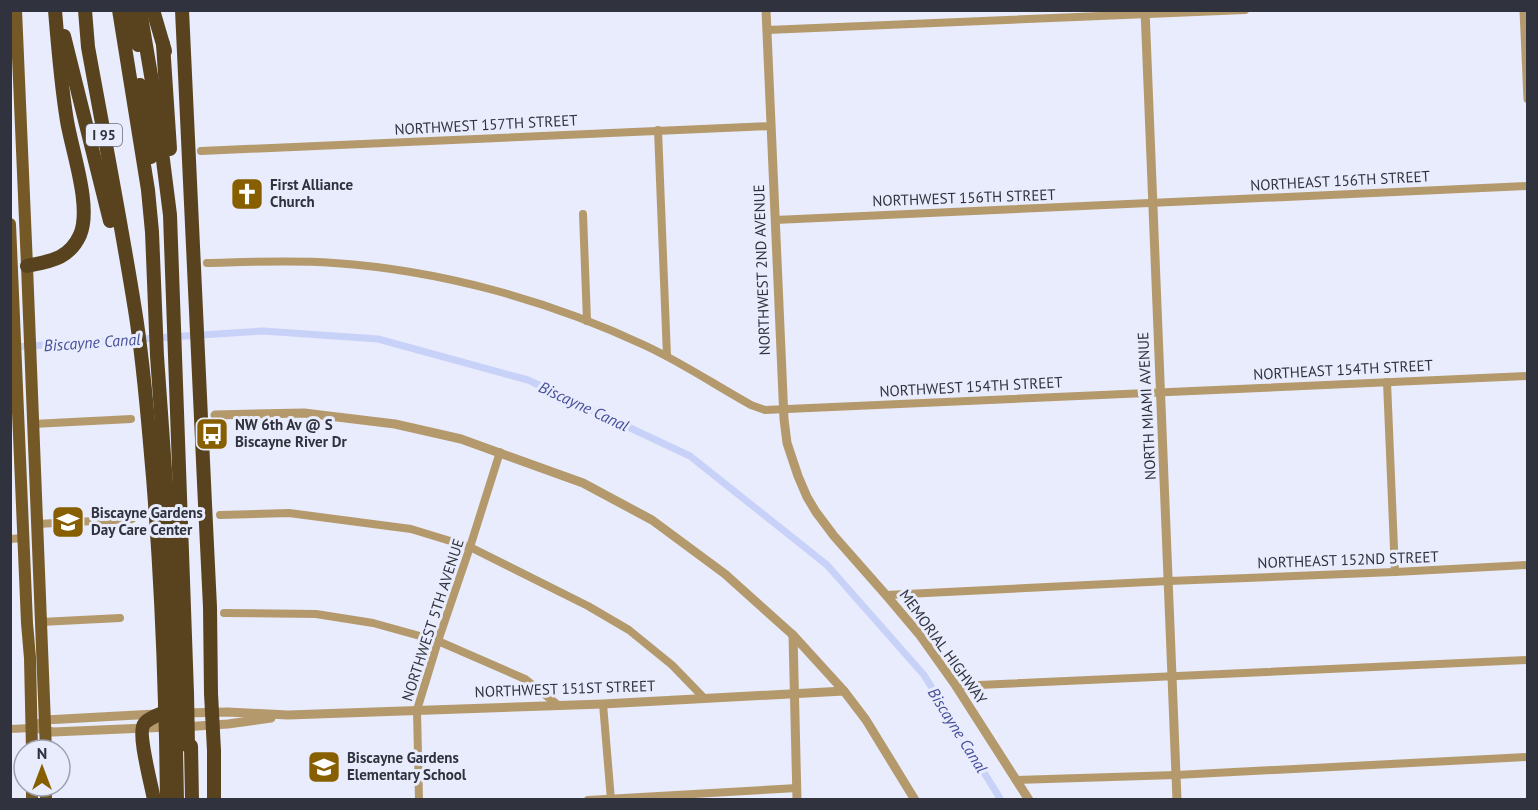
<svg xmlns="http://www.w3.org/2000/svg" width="1538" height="810" font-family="'PT Sans',sans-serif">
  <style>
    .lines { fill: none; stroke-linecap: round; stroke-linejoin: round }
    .canal { stroke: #c8d1f8; stroke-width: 7 }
    .minor { stroke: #b4996d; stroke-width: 8 }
    .tertiary { stroke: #b4996d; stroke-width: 9 }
    .primary { stroke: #745825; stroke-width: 12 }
    .motorway { stroke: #58431e; stroke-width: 14 }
    .motorway-bridge { stroke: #58431e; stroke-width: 14 }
    .labels { text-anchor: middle; stroke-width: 6; stroke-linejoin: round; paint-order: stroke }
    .shield { fill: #e8ecfc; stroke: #676a76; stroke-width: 1.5 }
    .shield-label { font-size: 14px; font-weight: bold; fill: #30323d }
    .street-label { font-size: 15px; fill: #30323d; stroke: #e8ecfc }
    .poi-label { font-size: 15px; font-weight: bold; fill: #30323d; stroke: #e8ecfc; text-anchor: start }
    .water-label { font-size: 16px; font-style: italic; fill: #474f9a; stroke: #e8ecfc }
  </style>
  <rect width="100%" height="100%" fill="#e8ecfc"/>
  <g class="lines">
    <polyline class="canal" points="13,347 263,331 378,339 528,380 690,456 827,565 924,675 1001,800"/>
    <g class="minor">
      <polyline points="767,30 1245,10"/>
      <polyline points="658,130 667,356"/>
      <polyline points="201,151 771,126"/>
      <polyline points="583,214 587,321"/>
      <polyline points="775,220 1528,186"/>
      <path d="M 207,263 C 249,262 292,260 334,263 C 439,270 548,300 644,345 C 681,362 715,385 751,405 L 765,410 L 1528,376"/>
      <polyline points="1387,382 1395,572"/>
      <polyline points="33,424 131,419"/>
      <polyline points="220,515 289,513 411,529 470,547 588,606 629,630 672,665 704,698"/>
      <polyline points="37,524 132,519"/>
      <polyline points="10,539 24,538"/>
      <polyline points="886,595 1169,581 1395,572 1528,565"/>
      <polyline points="224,613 316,614 373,623 438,641 525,679 558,705"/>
      <polyline points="41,622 120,618"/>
      <polyline points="956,686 1528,660"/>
      <polyline points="603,704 611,800"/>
      <polyline points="10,729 32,728"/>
      <polyline points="1016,780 1176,775 1528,757"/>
      <polyline points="419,800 417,710 438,641 470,547 500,452"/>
      <polyline points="588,800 797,788"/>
    </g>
    <g class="tertiary">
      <polyline points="766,10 784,419 787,443 798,476 807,497 816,512 834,536 886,595 919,634 956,686 1029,800"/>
      <polyline points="1145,10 1177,800"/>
      <polyline points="1524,10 1528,99"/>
      <polyline points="215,415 304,413 395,424 461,439 583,483 652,520 725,574 793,635 844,691 866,720 915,800"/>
      <polyline points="793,635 797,800"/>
      <polyline points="184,713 228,712 288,715 603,704 844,691"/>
      <polyline points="183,727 228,724 271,718"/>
      <polyline points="32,728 45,720 155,714"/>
      <polyline points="40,729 53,732 169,727"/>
    </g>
    <g class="primary">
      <polyline points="16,10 27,266 46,750"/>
      <polyline points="10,224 27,623 30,658 32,750"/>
      <polyline points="32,786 32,800"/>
      <polyline points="46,786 46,800"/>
    </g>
    <g class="motorway">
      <path d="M 85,10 L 88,47 C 104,135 121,222 135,310 C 144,365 148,422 153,477 C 159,553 163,628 165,704"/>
      <polyline points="119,10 148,190 152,232 157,356 171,555 175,693"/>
      <polyline points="126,10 133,27 138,45"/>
      <polyline points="140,10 156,105 170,215 187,693"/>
      <polyline points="153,10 165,51"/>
      <polyline points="182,10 205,504 210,607 211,693"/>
      <polyline points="64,36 110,221"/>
      <polyline points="163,44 170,149"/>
      <polyline points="140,85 147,124 151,157"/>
      <path d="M 27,266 C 51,261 69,259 80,235 C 92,207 72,151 67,121 C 61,85 58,47 55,10"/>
      <polyline points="166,737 167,800"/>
      <polyline points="191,746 192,800"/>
      <polyline points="176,747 177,800"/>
      <polyline points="214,751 214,800"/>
      <path d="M 154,800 C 152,787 137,733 144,724 C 147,719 154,717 160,714"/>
    </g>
    <g class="motorway-bridge">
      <polyline points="175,693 176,747"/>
      <polyline points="187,693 188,746"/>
      <polyline points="211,693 214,751"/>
      <polyline points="165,704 166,737"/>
    </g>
  </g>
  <defs>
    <g id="church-square" transform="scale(1.725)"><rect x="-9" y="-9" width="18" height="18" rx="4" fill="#885f00" stroke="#e8ecfc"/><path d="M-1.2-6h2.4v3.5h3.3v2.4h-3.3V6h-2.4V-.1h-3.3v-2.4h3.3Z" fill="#fff"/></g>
    <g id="bus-square" transform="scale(1.725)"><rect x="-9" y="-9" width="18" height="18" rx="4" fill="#885f00" stroke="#e8ecfc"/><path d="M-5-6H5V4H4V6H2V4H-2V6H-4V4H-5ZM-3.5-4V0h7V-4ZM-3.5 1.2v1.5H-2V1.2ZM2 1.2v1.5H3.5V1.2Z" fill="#fff"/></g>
    <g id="school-square" transform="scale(1.725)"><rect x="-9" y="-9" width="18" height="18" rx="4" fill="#885f00" stroke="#e8ecfc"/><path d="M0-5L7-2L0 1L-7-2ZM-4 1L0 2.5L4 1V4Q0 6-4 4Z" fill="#fff"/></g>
  </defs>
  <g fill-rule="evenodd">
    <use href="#church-square" x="247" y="194"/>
    <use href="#bus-square" x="212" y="434"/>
    <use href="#school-square" x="68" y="522"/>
    <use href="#school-square" x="324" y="767"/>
  </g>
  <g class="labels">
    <rect class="shield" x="86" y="124" width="36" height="22" rx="4.5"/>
    <g class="shield-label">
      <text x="104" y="140">I 95</text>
    </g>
    <g class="street-label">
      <text transform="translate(486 125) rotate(-3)" y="5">NORTHWEST 157TH STREET</text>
      <text transform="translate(1340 181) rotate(-3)" y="5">NORTHEAST 156TH STREET</text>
      <text transform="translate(964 198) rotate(-2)" y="5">NORTHWEST 156TH STREET</text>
      <text transform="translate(762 270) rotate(-92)" y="5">NORTHWEST 2ND AVENUE</text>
      <text transform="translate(1343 370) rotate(-3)" y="5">NORTHEAST 154TH STREET</text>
      <text transform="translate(971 387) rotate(-3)" y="5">NORTHWEST 154TH STREET</text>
      <text transform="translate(1147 406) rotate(-93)" y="5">NORTH MIAMI AVENUE</text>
      <text transform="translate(1348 560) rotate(-2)" y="5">NORTHEAST 152ND STREET</text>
      <text transform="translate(433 620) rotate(-72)" y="5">NORTHWEST 5TH AVENUE</text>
      <text transform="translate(943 647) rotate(54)" y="5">MEMORIAL HIGHWAY</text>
      <text transform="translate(565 689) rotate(-2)" y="5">NORTHWEST 151ST STREET</text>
    </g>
    <g class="poi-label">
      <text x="270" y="190">First Alliance<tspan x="270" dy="17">Church</tspan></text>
      <text x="235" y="430">NW 6th Av @ S<tspan x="235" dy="17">Biscayne River Dr</tspan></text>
      <text x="91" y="518">Biscayne Gardens<tspan x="91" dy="17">Day Care Center</tspan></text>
      <text x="347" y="763">Biscayne Gardens<tspan x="347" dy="17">Elementary School</tspan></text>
    </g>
    <g class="water-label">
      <text transform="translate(92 342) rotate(-4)" y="6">Biscayne Canal</text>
      <text transform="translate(584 406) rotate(25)" y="6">Biscayne Canal</text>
      <text transform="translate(958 730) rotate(58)" y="6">Biscayne Canal</text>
    </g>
  </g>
  <rect width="1538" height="810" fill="none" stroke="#30323d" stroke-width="24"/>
  <g transform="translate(42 768)"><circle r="28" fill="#e8ecfc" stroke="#9ea2b0" stroke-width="1.5"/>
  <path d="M0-4.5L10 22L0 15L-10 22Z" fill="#885f00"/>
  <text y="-9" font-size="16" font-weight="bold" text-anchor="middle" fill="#30323d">N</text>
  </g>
</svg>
